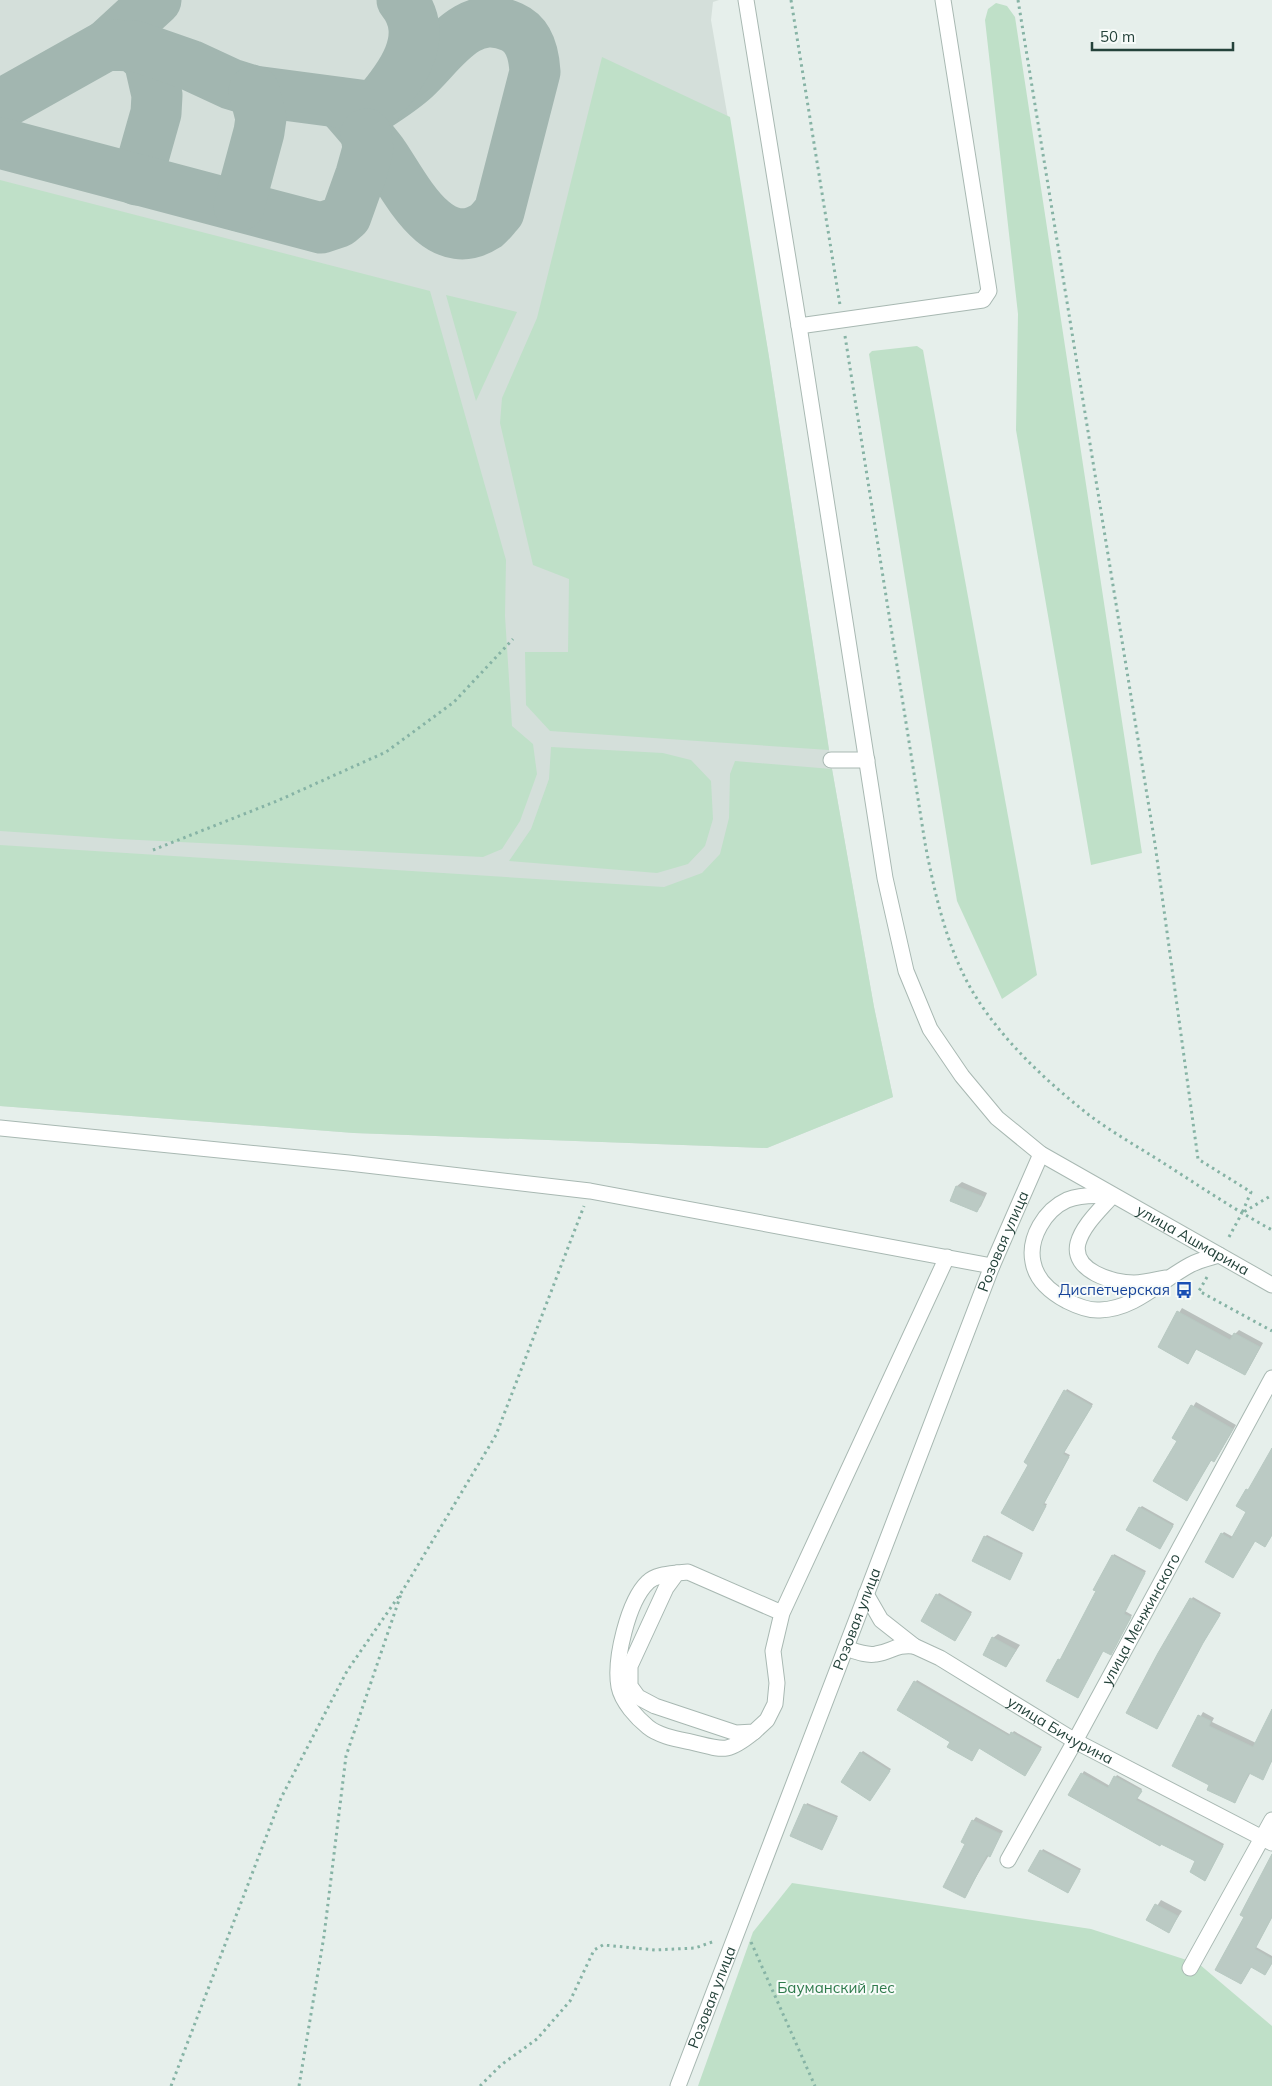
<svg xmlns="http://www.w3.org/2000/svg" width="1272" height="2086" font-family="Mulish,sans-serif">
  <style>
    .built { fill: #d4dfda }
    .green { fill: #bfe0c8 }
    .shadow { fill: #0003 }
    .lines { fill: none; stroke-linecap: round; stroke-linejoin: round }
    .taxiway { stroke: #a2b6b0; stroke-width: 51 }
    .building { fill: #bbcac4; stroke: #b8c9c2 }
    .minor-casing { stroke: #a8b8b2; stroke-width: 17 }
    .path { stroke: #86b3a5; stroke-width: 3; stroke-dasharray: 2.5 4; stroke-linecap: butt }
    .minor { stroke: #fff; stroke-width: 15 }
    .labels { text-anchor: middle; stroke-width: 4; stroke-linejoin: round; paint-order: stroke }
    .street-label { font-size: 15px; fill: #24423a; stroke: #f7fbf9 }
    .transit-label { font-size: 15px; fill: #164399; stroke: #f7fbf9; text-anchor: end }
    .park-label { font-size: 15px; fill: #2d7a4b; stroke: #f7fbf9 }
  </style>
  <rect width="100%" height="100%" fill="#e6efeb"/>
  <polygon class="built" points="0,0 719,0 713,2 711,20 769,357 832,769 874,1007 893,1097 767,1148 354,1133 0,1106"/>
  <g class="green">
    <polygon points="996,3 1007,6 1015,17 1142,853 1091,865 1016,430 1018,314 985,20 988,9"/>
    <polygon points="602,57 730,117 769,357 829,750 550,731 526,705 525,652 568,652 569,579 533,565 500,423 502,398 537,318"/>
    <polygon points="0,180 430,291 506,560 505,616 512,726 533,744 537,774 520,821 502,849 483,857 119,839 0,831"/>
    <polygon points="446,295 517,312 476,401"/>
    <polygon points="917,346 923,350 1037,975 1002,999 957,901 869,354 872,351"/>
    <polygon points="551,747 663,753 691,760 711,781 713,819 705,846 688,864 657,873 509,861 531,829 549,779"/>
    <polygon points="735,761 832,769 874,1007 893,1097 767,1148 354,1133 0,1106 0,845 664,887 702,873 720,854 729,818 730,774"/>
    <polygon points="792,1883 1091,1929 1199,1964 1272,2026 1272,2086 698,2086 753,1932"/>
  </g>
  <g class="shadow">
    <polygon points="962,1182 987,1193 981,1206 977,1211 951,1200 957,1186"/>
    <polygon points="1182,1308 1233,1336 1239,1330 1263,1343 1248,1370 1244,1374 1197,1348 1188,1362 1159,1346"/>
    <polygon points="1067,1389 1093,1404 1064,1452 1070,1455 1044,1503 1047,1504 1035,1527 1029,1464 1025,1462"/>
    <polygon points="1196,1402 1236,1425 1217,1457 1214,1461 1212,1459 1187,1499 1179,1440 1174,1438"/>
    <polygon points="1272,1451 1272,1534 1255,1540 1234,1575 1222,1534 1224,1532 1233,1537 1247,1511 1247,1490 1251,1489"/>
    <polygon points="1142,1506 1174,1524 1160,1548 1140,1508"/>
    <polygon points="987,1535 1023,1553 1011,1577 985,1537"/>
    <polygon points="1114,1554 1146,1571 1125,1611 1132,1615 1112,1652 1103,1650 1079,1694 1059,1660 1063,1659 1098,1591"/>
    <polygon points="939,1593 972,1612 957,1637 922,1621"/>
    <polygon points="1193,1597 1221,1613 1204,1640 1159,1654"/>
    <polygon points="998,1634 1020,1645 1006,1666 993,1638"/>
    <polygon points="917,1680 1011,1735 1014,1731 1042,1747 1027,1772 979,1747 952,1741 899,1710"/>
    <polygon points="1203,1712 1214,1718 1212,1722 1256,1743 1272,1712 1272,1761 1262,1778 1251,1772 1235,1802 1211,1784 1174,1766"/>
    <polygon points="863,1751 891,1769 872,1797 861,1753"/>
    <polygon points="1084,1771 1110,1786 1117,1775 1142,1789 1137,1798 1224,1844 1207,1877 1205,1879 1197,1861 1070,1795"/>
    <polygon points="807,1803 838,1816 822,1849 792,1835"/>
    <polygon points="976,1817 1003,1831 965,1896 967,1844 973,1821"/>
    <polygon points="1043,1849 1081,1869 1069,1890 1030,1871"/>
    <polygon points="1272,1876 1272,1917 1256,1947 1272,1956 1272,1963 1265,1974 1251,1966 1241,1982"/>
    <polygon points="1161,1900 1182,1911 1169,1931 1148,1920"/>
  </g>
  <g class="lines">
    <g class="taxiway">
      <polyline points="107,45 156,0"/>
      <polyline points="134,46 149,60 157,95 156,113 137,180"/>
      <path d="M 340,103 C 354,119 369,136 382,153 C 404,184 437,258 486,226 C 491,222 495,216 499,212 L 535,72 C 534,54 530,35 512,27 C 468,7 443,52 415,78 C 403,89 389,98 375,107"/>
      <path d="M 0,105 L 107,45 L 134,46 L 147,50 L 190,65 L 231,84 L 254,91 L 375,107 C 400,78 432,37 402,0"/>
      <polyline points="0,143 321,228 339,222 346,216 361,174 368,149 366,134"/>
      <polyline points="239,206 259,132 261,118 254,91"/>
    </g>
  </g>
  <g class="building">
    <polygon points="956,1186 984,1197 977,1212 950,1201"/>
    <polygon points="1177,1311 1230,1340 1234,1333 1260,1347 1245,1375 1196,1349 1188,1364 1158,1347"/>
    <polygon points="1064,1390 1092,1406 1063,1454 1069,1457 1043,1505 1046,1506 1033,1531 1001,1513 1028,1465 1024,1462"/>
    <polygon points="1191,1405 1233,1429 1214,1462 1211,1460 1187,1501 1153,1481 1177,1441 1172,1438"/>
    <polygon points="1272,1448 1272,1535 1265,1547 1255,1541 1233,1578 1205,1562 1221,1533 1231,1539 1246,1512 1236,1506 1246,1489 1248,1490"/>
    <polygon points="1139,1507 1173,1526 1160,1549 1126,1530"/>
    <polygon points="984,1536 1022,1555 1010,1580 972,1561"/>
    <polygon points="1112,1555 1145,1573 1124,1614 1131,1617 1111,1655 1103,1651 1078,1698 1046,1681 1058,1659 1060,1660 1096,1591 1093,1590"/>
    <polygon points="936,1594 971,1614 955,1641 921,1621"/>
    <polygon points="1190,1598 1220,1615 1203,1643 1157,1729 1126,1713 1158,1653"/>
    <polygon points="992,1637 1016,1650 1006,1667 983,1655"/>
    <polygon points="914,1681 1009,1736 1011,1732 1041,1749 1025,1776 979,1748 972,1761 947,1747 950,1742 897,1710"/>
    <polygon points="1272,1709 1272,1760 1263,1780 1249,1773 1235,1803 1207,1790 1209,1785 1172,1766 1198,1715 1211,1721 1209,1726 1253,1747"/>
    <polygon points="860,1752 890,1771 870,1801 841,1782"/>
    <polygon points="1081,1773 1108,1788 1114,1776 1142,1791 1136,1800 1223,1846 1205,1881 1190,1872 1195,1861 1161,1844 1160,1846 1068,1795"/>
    <polygon points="804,1804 837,1818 822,1850 790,1836"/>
    <polygon points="972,1820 1001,1834 990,1857 987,1855 965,1898 943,1887 965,1844 961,1842"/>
    <polygon points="1040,1850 1080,1871 1068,1893 1028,1871"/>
    <polygon points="1272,1854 1272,1917 1255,1949 1272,1959 1272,1963 1265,1975 1251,1967 1241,1984 1215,1970 1244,1917 1240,1915"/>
    <polygon points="1155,1904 1178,1916 1169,1933 1146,1920"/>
  </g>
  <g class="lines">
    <g class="minor-casing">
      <g id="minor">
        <path id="s1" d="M 746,0 L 799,326 L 885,878 L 906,971 L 930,1029 L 962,1076 L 997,1118 L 1041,1154 L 1272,1285"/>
        <polyline points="799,326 983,300 989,291 943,0"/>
        <polyline points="831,760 867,760"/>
        <polyline points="0,1128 349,1163 590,1191 992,1266"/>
        <path d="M 1108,1196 C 1095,1195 1080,1195 1067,1200 C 1045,1210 1028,1238 1033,1262 C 1036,1280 1052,1293 1067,1301 C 1077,1306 1089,1311 1100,1310 C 1135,1309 1160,1281 1190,1265 C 1199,1260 1209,1258 1219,1255"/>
        <path d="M 1112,1196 C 1100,1210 1083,1225 1078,1243 C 1071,1271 1113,1283 1134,1283 C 1144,1283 1155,1280 1165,1278"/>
        <path d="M 677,1573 C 668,1574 655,1575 648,1582 C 628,1601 614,1660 619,1687 C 622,1702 637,1718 648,1727 C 659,1736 677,1739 691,1742 C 724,1750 727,1754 754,1732"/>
        <path id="s2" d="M 866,1594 L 881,1620 L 914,1646 L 940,1658 L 1075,1741 L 1272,1843"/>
        <polyline points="782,1613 688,1572 677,1573 666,1588 630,1666 630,1686 638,1697 655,1706 736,1733 754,1732 767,1720 775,1704 777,1683 773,1651 782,1613 947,1257"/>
        <path d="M 846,1648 C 855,1651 866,1656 876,1654 C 892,1652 895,1644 914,1646"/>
        <path id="s3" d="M 1008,1860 L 1075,1741 L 1272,1378"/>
        <polyline points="1190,1968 1272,1820"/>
        <path id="s4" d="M 678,2086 L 992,1266 L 1041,1154"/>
      </g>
    </g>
    <g class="path">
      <polyline points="791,0 840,305"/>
      <polyline points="1018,0 1155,844 1198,1159 1251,1192 1242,1213 1272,1195"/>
      <path d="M 845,336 L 925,843 C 935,895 947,949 974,994 C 1003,1041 1046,1081 1089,1115 C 1113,1133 1140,1148 1165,1164 C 1201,1187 1235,1210 1272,1230"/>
      <polyline points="153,850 277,801 386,752 454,702 513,639"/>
      <polyline points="1229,1237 1242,1213"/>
      <polyline points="1207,1277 1199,1291 1272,1331"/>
      <polyline points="751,1942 815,2086"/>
      <polyline points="171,2086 281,1798 347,1671 403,1590 496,1435 584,1206"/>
      <polyline points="299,2086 324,1936 346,1756 401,1594"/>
      <polyline points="480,2086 501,2065 537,2039 570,2001 594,1950 603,1945 655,1950 695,1948 715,1941"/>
    </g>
    <use href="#minor" class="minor"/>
  </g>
  <defs>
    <g id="bus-bare" transform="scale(1.35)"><path d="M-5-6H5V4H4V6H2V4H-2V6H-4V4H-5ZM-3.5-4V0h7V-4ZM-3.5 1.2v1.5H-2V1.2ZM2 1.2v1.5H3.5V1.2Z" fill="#1a4fb4" stroke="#f7fbf9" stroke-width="2.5" paint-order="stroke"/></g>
  </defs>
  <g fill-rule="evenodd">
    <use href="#bus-bare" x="1184" y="1290"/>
  </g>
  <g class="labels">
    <g class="street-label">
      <text dy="5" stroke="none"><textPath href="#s1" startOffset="1390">улица Ашмарина</textPath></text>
      <text dy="5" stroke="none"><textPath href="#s4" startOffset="905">Розовая улица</textPath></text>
      <text dy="5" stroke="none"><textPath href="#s4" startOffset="500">Розовая улица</textPath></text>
      <text dy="5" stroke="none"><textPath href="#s3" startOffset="275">улица Менжинского</textPath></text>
      <text dy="5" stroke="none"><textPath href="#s2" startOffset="241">улица Бичурина</textPath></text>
      <text dy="5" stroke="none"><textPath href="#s4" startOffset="95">Розовая улица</textPath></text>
    </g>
    <g class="transit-label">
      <text x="1170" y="1295">Диспетчерская</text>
    </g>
    <g class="park-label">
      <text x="836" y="1993">Бауманский лес</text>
    </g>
  </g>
  <path d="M1092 42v8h141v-8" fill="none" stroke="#24423a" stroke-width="2.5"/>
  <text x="1100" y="42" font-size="15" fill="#24423a" stroke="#f7fbf9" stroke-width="4" paint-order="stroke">50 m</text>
</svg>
